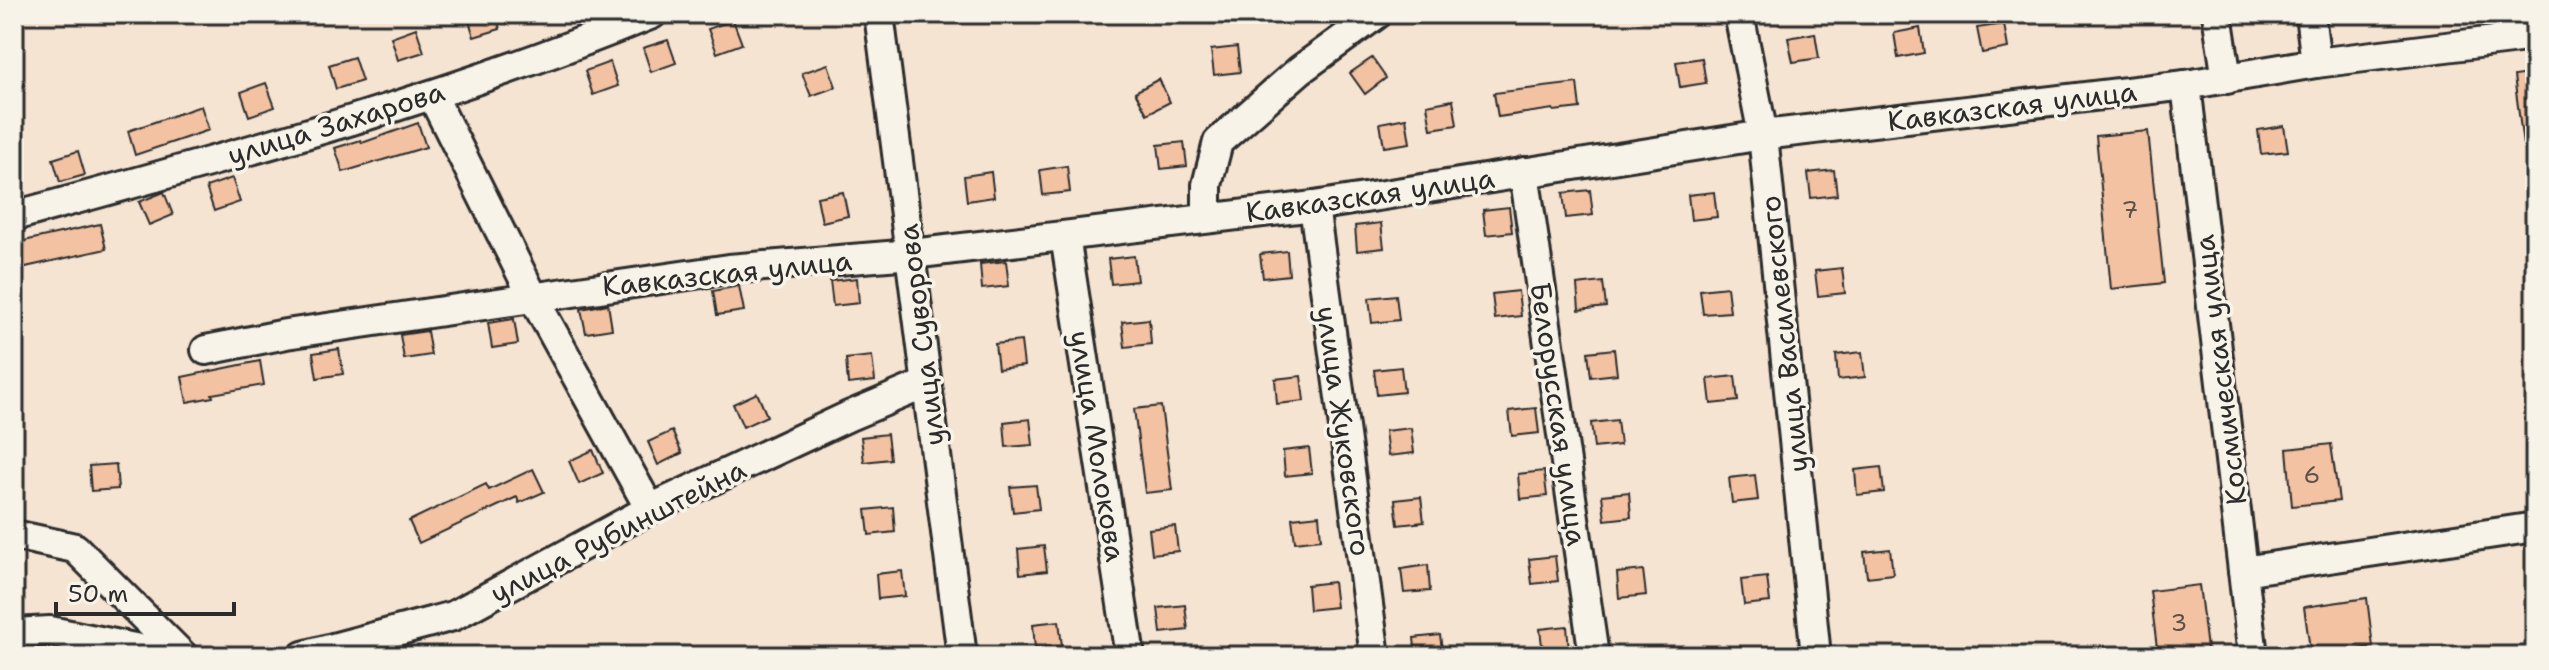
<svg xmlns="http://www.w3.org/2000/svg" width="2549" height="670" font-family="'Shantell Sans',sans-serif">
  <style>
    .building { fill: #f2c2a2; stroke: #2b2b2b; stroke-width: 2 }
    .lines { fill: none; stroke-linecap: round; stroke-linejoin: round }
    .minor-casing { stroke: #2b2b2b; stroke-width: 34 }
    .minor { stroke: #f7f3e8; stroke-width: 28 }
    .labels { text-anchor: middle; stroke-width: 7; stroke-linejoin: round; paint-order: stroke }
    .number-label { font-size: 24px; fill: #5d5149 }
    .street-label { font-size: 28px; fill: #2b2b2b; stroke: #f7f3e8 }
  </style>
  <rect width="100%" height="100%" fill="#f6e4d3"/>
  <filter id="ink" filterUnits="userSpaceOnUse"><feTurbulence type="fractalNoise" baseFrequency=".0125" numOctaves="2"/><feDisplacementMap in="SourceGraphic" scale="16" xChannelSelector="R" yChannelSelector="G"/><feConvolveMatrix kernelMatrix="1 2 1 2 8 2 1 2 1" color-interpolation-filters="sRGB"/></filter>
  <g filter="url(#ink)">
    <g class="building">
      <polygon points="467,14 495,14 500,29 474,37"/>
      <polygon points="733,20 742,44 717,53 708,29"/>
      <polygon points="2004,24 2008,48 1982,53 1977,28"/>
      <polygon points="416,28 424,52 398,60 391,37"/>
      <polygon points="1920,28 1924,53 1898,58 1894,33"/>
      <polygon points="1815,33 1819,58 1793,62 1788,38"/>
      <polygon points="668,40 676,63 651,72 643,48"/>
      <polygon points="1237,47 1240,72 1214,75 1211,50"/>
      <polygon points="354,57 362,81 336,89 329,65"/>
      <polygon points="1372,58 1386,78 1365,94 1350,73"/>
      <polygon points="1702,58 1706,83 1680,87 1676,62"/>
      <polygon points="610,62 618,86 593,95 585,71"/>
      <polygon points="828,64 836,87 811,96 802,73"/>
      <polygon points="2535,73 2535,144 2523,145 2514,76"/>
      <polygon points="1159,79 1170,102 1147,114 1135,92"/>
      <polygon points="266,83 275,107 249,116 241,92"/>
      <polygon points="1577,83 1580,108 1554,111 1553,109 1498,117 1494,93"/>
      <polygon points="1453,100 1457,125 1431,129 1427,105"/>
      <polygon points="201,106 209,130 135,155 128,131"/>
      <polygon points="1406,118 1410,143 1384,147 1380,123"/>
      <polygon points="418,123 426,147 343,172 335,148 361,140 362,143"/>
      <polygon points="2284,126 2288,151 2261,154 2258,130"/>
      <polygon points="2148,131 2164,283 2111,289 2096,136"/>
      <polygon points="1184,142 1187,166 1161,169 1158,145"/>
      <polygon points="78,151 85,175 60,182 53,159"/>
      <polygon points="1067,166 1070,192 1043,195 1040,170"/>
      <polygon points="1834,170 1837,195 1811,198 1808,173"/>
      <polygon points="991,172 994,197 967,201 964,176"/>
      <polygon points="232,178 240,202 214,211 206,187"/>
      <polygon points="1590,190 1593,215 1566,218 1563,193"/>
      <polygon points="164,192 173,215 149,225 139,202"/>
      <polygon points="843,192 848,216 822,222 817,197"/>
      <polygon points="1714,192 1717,217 1691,220 1688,195"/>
      <polygon points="1509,207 1512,232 1486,235 1483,210"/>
      <polygon points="1381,223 1384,248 1357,251 1355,226"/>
      <polygon points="100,224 106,249 21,268 15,243"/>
      <polygon points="1287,251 1289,275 1263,278 1260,254"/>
      <polygon points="1134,256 1137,281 1111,284 1108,259"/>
      <polygon points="1006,261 1009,286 982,289 980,264"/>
      <polygon points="1842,268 1845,293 1818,296 1815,271"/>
      <polygon points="857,278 859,303 833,306 830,281"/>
      <polygon points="1603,282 1606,307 1579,310 1577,285"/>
      <polygon points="739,286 744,311 717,315 713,291"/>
      <polygon points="1727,287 1730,312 1703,314 1700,290"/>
      <polygon points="1518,291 1521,316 1495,319 1492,294"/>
      <polygon points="1396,295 1399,320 1372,323 1369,298"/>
      <polygon points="608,304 612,329 586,333 581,309"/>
      <polygon points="514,319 518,344 492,348 488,323"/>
      <polygon points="1149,319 1151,344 1125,347 1122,322"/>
      <polygon points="427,331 431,355 404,359 400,335"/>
      <polygon points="1021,341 1024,366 998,369 995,344"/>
      <polygon points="339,349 343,374 317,378 313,353"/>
      <polygon points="1614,349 1617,374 1591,377 1588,352"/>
      <polygon points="1862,352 1865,377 1838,380 1836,355"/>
      <polygon points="872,356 875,381 848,384 846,359"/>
      <polygon points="260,361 264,385 212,394 213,397 187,402 182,377"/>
      <polygon points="1401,367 1404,392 1377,395 1374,370"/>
      <polygon points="1301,376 1304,401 1277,404 1275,379"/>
      <polygon points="1735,376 1738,401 1711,404 1708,379"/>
      <polygon points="757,393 767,416 743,427 733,404"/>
      <polygon points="1161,406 1172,490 1145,493 1134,409"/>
      <polygon points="1536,408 1539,433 1512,436 1509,411"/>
      <polygon points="1030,419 1033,445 1006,447 1004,422"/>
      <polygon points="1617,420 1620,445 1594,448 1591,423"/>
      <polygon points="1411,428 1414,453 1388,456 1385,431"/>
      <polygon points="672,431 682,453 658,465 648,442"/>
      <polygon points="887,434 890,459 864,462 861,437"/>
      <polygon points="2331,444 2339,501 2292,506 2287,449"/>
      <polygon points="1309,448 1312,473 1285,476 1283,451"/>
      <polygon points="593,450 603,473 579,484 569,461"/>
      <polygon points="116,464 118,489 91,491 89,466"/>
      <polygon points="1881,467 1884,492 1857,495 1855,470"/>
      <polygon points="533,469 544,492 519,503 517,497 419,543 409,521 486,484 489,490"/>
      <polygon points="1544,471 1547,496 1520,499 1518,474"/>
      <polygon points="1755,475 1758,500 1732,503 1729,478"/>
      <polygon points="1036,485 1039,509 1013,512 1010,487"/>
      <polygon points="1629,492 1631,517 1605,520 1602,495"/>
      <polygon points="1421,497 1424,522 1398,525 1395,500"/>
      <polygon points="893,507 895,532 869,535 866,510"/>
      <polygon points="1319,515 1321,539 1295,542 1292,518"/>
      <polygon points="1175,526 1178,551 1152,554 1149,529"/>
      <polygon points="1044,546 1047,571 1020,574 1018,549"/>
      <polygon points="1890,549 1893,574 1867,577 1864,552"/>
      <polygon points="1555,556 1558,581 1532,584 1529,559"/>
      <polygon points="1428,565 1430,591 1404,593 1401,569"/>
      <polygon points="1643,570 1646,595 1619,598 1617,573"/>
      <polygon points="902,571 905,596 878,599 876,574"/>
      <polygon points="1767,577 1770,602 1744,605 1741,580"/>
      <polygon points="1333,582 1336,607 1309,610 1307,585"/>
      <polygon points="2199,585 2208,656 2158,656 2150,591"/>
      <polygon points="2367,598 2373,647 2338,651 2339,656 2311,656 2304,607"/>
      <polygon points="1185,605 1188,630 1161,633 1158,608"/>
      <polygon points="1059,621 1062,646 1035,649 1033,624"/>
      <polygon points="1567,626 1569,651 1543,654 1540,629"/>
      <polygon points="1440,635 1443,656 1416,656 1414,638"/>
    </g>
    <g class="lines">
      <g class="minor-casing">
        <g id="minor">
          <polyline points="879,14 962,656"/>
          <polyline points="1739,14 1763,135 1816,656"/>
          <polyline points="2217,14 2227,79"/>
          <polyline points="2310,14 2316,63"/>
          <polyline points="2186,85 2253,656"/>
          <polyline points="432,95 533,297 650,509"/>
          <polyline points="1524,172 1594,656"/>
          <polyline points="1314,206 1375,656"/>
          <path d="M 14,216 C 229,157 446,99 652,14"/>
          <polyline points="1207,218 1207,185 1218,142 1300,70 1377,14"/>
          <polyline points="1065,236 1130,656"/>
          <polyline points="206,350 286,334 729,269 912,254 1314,206 1763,135 2186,85 2316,63 2535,36"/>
          <polyline points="14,535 75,548 183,656"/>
          <polyline points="2243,571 2535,527"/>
          <polyline points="14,633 50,631 174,656"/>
          <polyline points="303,656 453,616 650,509 849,416 925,384"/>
        </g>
      </g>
      <use href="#minor" class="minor"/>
    </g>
  </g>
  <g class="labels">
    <g class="number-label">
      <text x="2130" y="218">7</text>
      <text x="2312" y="483">6</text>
      <text x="2179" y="631">3</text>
    </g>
    <g class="street-label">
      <text transform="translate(2012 106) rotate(-7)" y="10">Кавказская улица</text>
      <text transform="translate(336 123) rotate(-17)" y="10">улица Захарова</text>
      <text transform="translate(1370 195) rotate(-8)" y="10">Кавказская улица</text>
      <text transform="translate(727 273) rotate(-6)" y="10">Кавказская улица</text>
      <text transform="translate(1784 334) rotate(-96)" y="10">улица Василевского</text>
      <text transform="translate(921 335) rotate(-97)" y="10">улица Суворова</text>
      <text transform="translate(2220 370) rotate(-97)" y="10">Космическая улица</text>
      <text transform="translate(1559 414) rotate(82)" y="10">Белорусская улица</text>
      <text transform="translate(1344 431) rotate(82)" y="10">улица Жуковского</text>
      <text transform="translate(1098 446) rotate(81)" y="10">улица Молокова</text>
      <text transform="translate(618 531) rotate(-27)" y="10">улица Рубинштейна</text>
    </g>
  </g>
  <rect width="2549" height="670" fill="none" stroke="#f7f3e8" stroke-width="48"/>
  <rect x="24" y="24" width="2501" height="622" fill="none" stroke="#2b2b2b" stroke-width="3" filter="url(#ink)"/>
  <path d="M56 602v12h178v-12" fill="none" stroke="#2b2b2b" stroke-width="4"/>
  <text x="68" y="602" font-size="24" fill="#2b2b2b" stroke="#f7f3e8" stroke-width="6" paint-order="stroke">50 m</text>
</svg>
